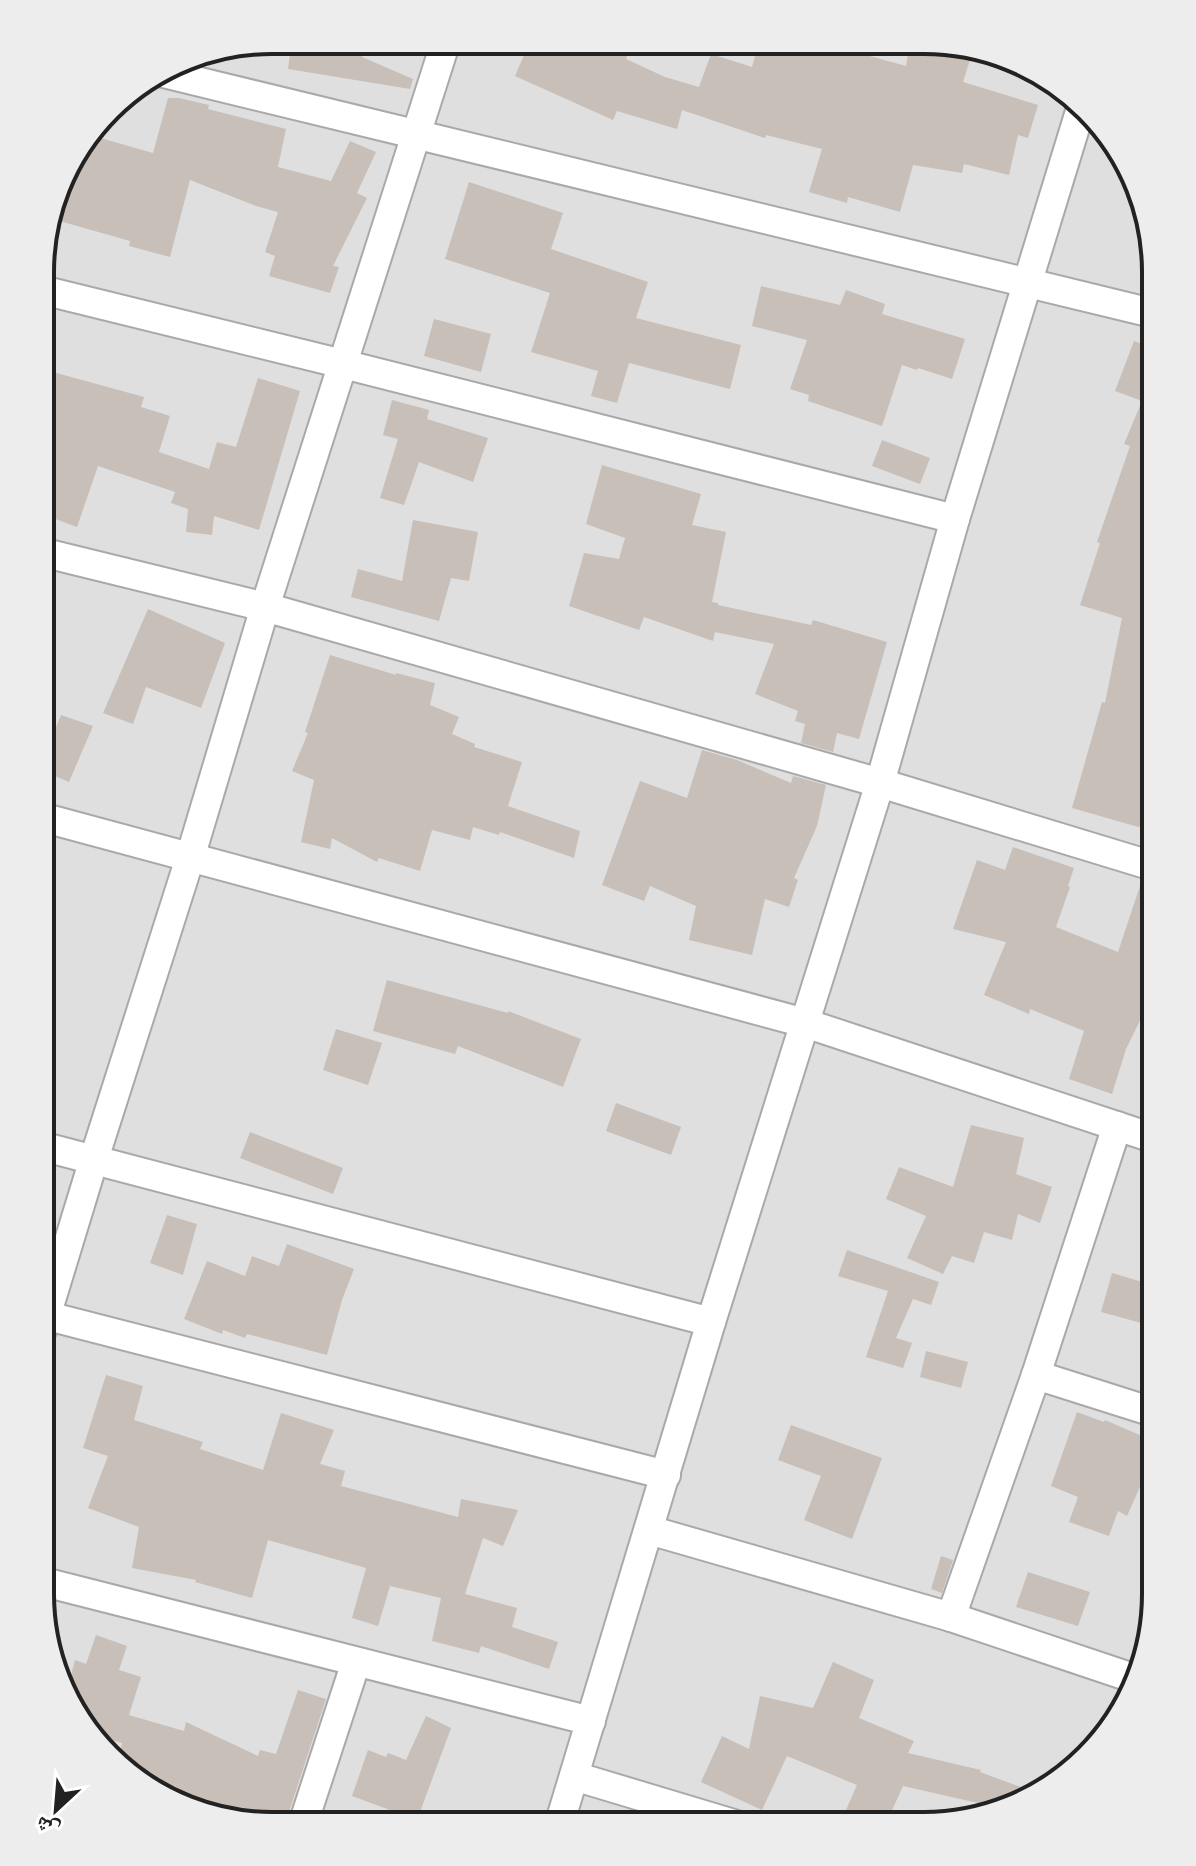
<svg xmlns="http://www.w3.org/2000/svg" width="1196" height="1866" font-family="Quicksand,'Noto Naskh Arabic',sans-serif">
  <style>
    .residential { fill: #e0dfdf }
    .building { fill: #c7bfb8 }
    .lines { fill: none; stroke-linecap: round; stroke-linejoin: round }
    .street-casing { stroke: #a9a9a9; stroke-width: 32 }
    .street { stroke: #fff; stroke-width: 28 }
    .rim { fill: none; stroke: #222; stroke-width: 4 }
  </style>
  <rect width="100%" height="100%" fill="#f2efe9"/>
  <polygon class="residential" points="272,40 955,42 1066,88 1138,183 1156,272 1155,1610 1108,1735 1013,1808 925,1826 242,1824 131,1778 58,1683 40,1594 42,242 64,169 119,98 183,57"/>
  <g class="building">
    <polygon points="292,40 337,40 364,45 362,57 413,79 410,89 288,69"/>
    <polygon points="530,41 633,41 626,59 665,77 699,87 711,54 752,67 759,41 765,41 793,50 795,42 819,42 906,66 910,42 955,42 973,50 963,82 1038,105 1028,138 1018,135 1009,175 964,164 962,173 913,165 900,212 848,197 847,203 809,192 822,149 766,135 765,138 682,110 677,129 617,111 613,120 515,76"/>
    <polygon points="168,98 179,98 209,105 208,109 286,129 278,167 331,181 350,141 376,152 357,193 367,198 333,266 339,267 330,293 269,276 275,256 265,252 278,212 256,206 190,180 170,257 129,246 130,241 49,218 64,169 90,135 153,153"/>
    <polygon points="469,182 563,213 551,249 648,282 636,318 741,345 730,389 629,363 617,403 591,396 598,371 531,352 550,293 445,259"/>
    <polygon points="761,286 840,305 846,290 885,304 882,314 965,339 952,379 918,368 917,370 902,365 882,426 808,401 809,395 790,389 807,340 752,326"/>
    <polygon points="434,319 491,334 481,372 424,356"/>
    <polygon points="1134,341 1156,349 1156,832 1072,808 1102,702 1105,703 1122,618 1080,605 1100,543 1097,542 1130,446 1124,444 1142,401 1115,391"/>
    <polygon points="42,369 144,397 141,407 170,416 159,452 209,469 217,442 236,447 258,378 300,391 259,530 214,516 212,535 186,532 188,509 171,503 175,492 98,466 77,527 42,514"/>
    <polygon points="392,400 429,410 427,419 488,438 473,482 419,462 404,505 380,498 398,439 383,435"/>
    <polygon points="882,440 930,458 920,484 872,466"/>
    <polygon points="602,465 701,494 692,525 726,532 712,602 718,603 718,605 811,625 813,620 887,642 859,739 837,733 833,752 801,743 805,724 795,721 798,711 755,694 774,644 715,632 713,641 644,617 639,630 569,606 584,553 619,559 625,538 586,524"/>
    <polygon points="413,520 478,532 469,581 451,578 439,621 351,597 358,569 402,581"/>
    <polygon points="148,609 225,643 201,708 146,687 133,724 103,713"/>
    <polygon points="330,655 396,675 396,673 435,683 430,705 459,717 452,734 475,744 474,747 522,762 508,806 580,831 574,858 500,832 499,835 473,827 470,840 432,830 420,871 379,858 377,862 332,838 330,849 301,842 314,780 292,771 308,733 305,732"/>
    <polygon points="61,715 93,726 69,782 41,770 41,763"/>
    <polygon points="702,750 737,760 791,783 793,776 826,785 817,826 794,878 798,880 789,907 765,899 752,955 689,940 696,906 650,886 644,901 602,885 640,781 687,798"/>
    <polygon points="1013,847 1074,868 1068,886 1070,887 1056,927 1118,952 1142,880 1156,884 1156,988 1126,1049 1112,1094 1069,1079 1084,1031 1030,1009 1029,1014 984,995 1006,942 953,929 977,860 1005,870"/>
    <polygon points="387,980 508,1013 508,1011 581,1039 563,1087 458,1046 455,1054 373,1031"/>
    <polygon points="336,1029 382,1043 368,1085 323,1070"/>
    <polygon points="616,1103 681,1127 671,1155 606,1131"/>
    <polygon points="971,1125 1024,1138 1016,1174 1052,1187 1040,1223 1018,1214 1012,1240 984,1232 974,1263 952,1256 943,1274 907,1258 926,1216 886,1199 899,1167 953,1187"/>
    <polygon points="250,1132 343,1168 333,1194 240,1158"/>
    <polygon points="167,1215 197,1224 183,1275 150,1263"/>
    <polygon points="287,1244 354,1269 342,1300 327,1355 247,1334 245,1338 223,1330 222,1334 184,1319 207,1261 245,1276 252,1256 279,1266"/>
    <polygon points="847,1250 939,1282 931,1305 913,1299 896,1338 912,1343 903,1368 866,1357 888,1291 838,1276"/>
    <polygon points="1112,1273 1156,1286 1156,1327 1101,1312"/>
    <polygon points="926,1351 968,1362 961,1388 920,1377"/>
    <polygon points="106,1375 143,1386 134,1420 203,1442 200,1449 263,1470 281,1413 334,1430 320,1464 345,1471 341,1486 458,1517 461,1499 518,1510 503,1546 483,1538 465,1594 517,1608 512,1627 558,1642 549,1669 481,1646 479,1653 432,1641 441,1598 390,1586 378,1626 352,1618 366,1568 268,1540 252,1598 195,1582 196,1580 132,1568 139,1527 88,1508 108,1456 83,1448"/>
    <polygon points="1077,1412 1104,1422 1105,1420 1156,1442 1156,1451 1127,1516 1118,1511 1109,1536 1069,1522 1078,1497 1051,1486"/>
    <polygon points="791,1425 882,1458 852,1539 804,1520 821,1476 778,1460"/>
    <polygon points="941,1556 953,1560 942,1593 931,1589"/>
    <polygon points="1028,1572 1090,1592 1078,1626 1016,1607"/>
    <polygon points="96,1635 127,1646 119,1670 141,1677 129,1715 184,1731 186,1722 258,1756 260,1750 276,1754 298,1690 326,1699 285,1824 242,1824 131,1778 118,1761 122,1743 99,1737 66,1694 75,1660 86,1664"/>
    <polygon points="833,1662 874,1680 859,1718 914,1741 908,1753 981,1770 980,1772 1034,1792 1013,1808 974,1816 978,1803 903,1786 885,1826 839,1826 857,1785 787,1756 762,1810 701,1782 722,1736 749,1749 760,1696 813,1708"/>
    <polygon points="426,1716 451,1728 417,1820 352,1796 368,1750 386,1757 388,1753 406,1760"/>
  </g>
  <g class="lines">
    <g class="street-casing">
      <g id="street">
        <polyline points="159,72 1156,314"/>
        <polyline points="42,290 343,364 955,519"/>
        <polyline points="41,552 265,607 880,783 1156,867"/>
        <polyline points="41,817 805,1023 1156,1139"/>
        <polyline points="41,1146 711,1322"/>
        <polyline points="40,1314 666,1475"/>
        <polyline points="40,1336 94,1159 190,858 265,607 446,41"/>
        <polyline points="1036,1375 1117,1126"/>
        <polyline points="649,1530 951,1617 1036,1375 1156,1413"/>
        <polyline points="40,1581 591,1721"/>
        <polyline points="951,1617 1130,1677"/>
        <polyline points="574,1776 737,1825"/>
        <polyline points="303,1824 356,1662"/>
        <polyline points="559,1825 711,1322 880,783 955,519 1081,108"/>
      </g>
    </g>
    <use href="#street" class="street"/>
  </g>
  <path d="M0 0H1196V1866H0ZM272 54H924A218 218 0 0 1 1142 272V1594A218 218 0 0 1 924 1812H272A218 218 0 0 1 54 1594V272A218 218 0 0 1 272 54Z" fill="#ededed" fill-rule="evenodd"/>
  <path class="rim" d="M272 54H924A218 218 0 0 1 1142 272V1594A218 218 0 0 1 924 1812H272A218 218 0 0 1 54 1594V272A218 218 0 0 1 272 54Z"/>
  <g transform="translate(56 1810) rotate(206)" stroke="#ffffff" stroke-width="6" paint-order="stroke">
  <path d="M0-6L14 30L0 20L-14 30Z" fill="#222222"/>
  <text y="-12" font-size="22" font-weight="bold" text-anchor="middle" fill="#222222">ش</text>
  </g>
</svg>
